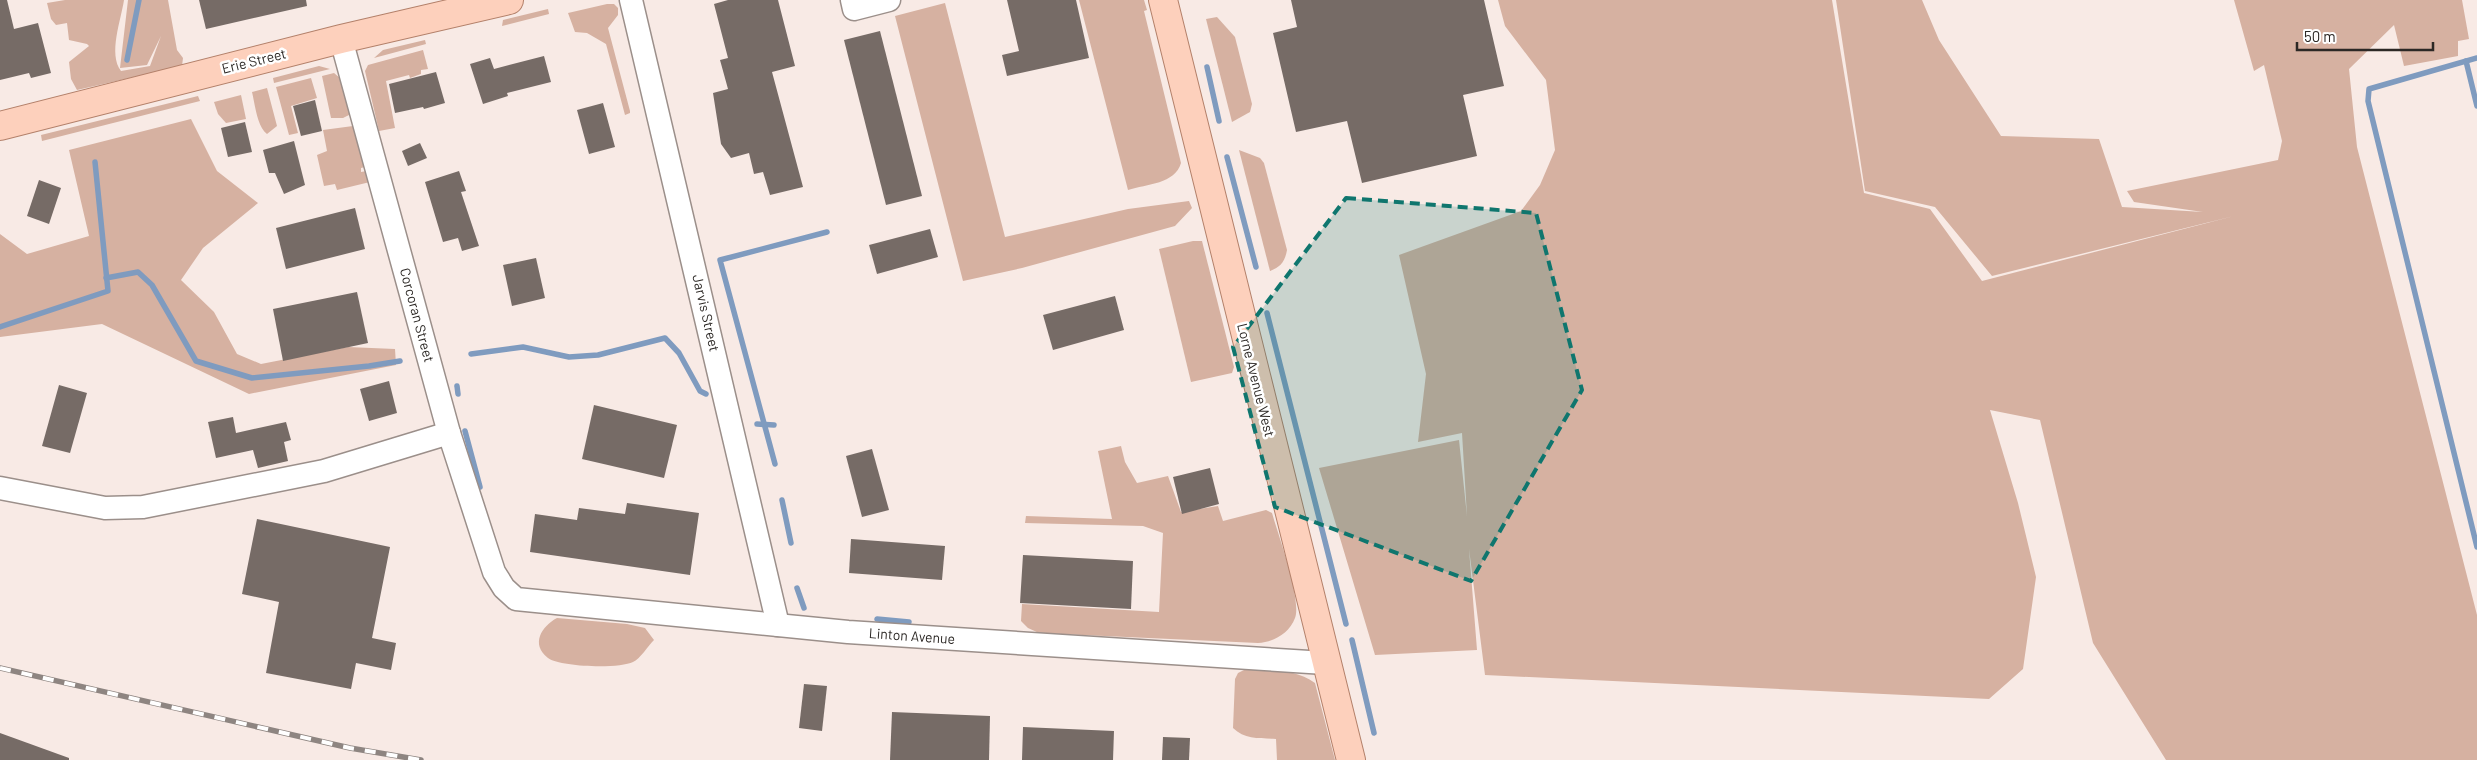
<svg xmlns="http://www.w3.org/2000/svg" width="2477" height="760" font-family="Barlow,sans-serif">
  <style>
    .green { fill: #d6b1a1 }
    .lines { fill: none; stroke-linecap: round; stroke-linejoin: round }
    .stream { stroke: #7f9bbf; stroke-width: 5.5 }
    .building { fill: #766b66 }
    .minor-casing { stroke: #9b8f8a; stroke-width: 25 }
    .major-casing { stroke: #b3806a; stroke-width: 30 }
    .minor { stroke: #fff; stroke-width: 22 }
    .major { stroke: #fdd0bc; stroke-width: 28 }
    .rail-casing { stroke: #8e8581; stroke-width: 5.5 }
    .rail { stroke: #fff; stroke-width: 4; stroke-dasharray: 11; stroke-linecap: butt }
    .marked { fill: #0f766e; fill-opacity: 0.2; stroke: #0f766e; stroke-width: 4; stroke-dasharray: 10 6; stroke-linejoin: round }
    .labels { text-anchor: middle; stroke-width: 5; stroke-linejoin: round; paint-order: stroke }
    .street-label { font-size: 14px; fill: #2c2825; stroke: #fff }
  </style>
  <rect width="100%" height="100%" fill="#f8eae5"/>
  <g class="green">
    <path d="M 65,0 L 124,0 C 121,20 108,54 121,71 L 150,66 L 161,36 L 147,65 L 120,68 L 128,0 L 168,0 L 177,50 L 183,58 L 182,66 L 77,90 L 71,79 L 69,62 L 89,46 L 87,44 L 69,40 L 67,23 L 56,25 L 51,19 L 47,3 Z"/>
    <path d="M 1079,0 L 1144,0 L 1147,10 L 1144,11 L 1181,163 C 1175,184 1147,184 1128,190 Z"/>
    <polygon points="1498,0 1832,0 1864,193 1930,209 1982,281 2234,216 1992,276 1935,207 1865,191 1836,0 1922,0 1939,40 2001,136 2099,139 2122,207 2203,212 2134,202 2127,191 2278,160 2282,141 2264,65 2254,71 2234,0 2462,0 2469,39 2458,41 2458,56 2404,66 2394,25 2349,69 2357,147 2477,615 2477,760 2166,760 2093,643 2040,420 1990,410 2018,503 2036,577 2023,669 1989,699 1485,675 1469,549 1477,650 1375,655 1319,468 1459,440 1467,516 1462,433 1418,442 1426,374 1399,255 1521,211 1540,185 1555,150 1546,80 1505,26"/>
    <polygon points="945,3 1005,237 1128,209 1189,201 1192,208 1175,226 1022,268 963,281 895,16"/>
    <polygon points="607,4 614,4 618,8 618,15 608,28 630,111 630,113 625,115 606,44 587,33 575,32 568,13"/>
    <polygon points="548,9 549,14 502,26 503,20"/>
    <polygon points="1217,17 1235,37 1252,104 1250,112 1232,122 1206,19"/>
    <polygon points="425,40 426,44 374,58 383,50"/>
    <polygon points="423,50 428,69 421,70 421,74 410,78 409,75 386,81 395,128 379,131 365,71 368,65"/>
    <polygon points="319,66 330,69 274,83 273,78"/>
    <polygon points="334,73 340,78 353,113 343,118 331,118 322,76"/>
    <polygon points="311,78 317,98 291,106 298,133 289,135 276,87"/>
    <path d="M 267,88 L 277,126 L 267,134 C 257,127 255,104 252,92 Z"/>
    <polygon points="241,95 246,119 226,123 218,114 214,102"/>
    <polygon points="198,96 200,101 42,141 41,135"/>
    <polygon points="191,119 217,171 258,203 203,248 181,280 214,312 237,354 261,364 348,347 395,349 396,365 249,394 102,324 0,337 0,234 27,254 89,236 69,150"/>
    <polygon points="353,126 356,127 365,167 361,168 361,172 367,171 370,182 337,190 335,184 324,186 317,155 327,151 323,130"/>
    <path d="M 1239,150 L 1260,158 L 1264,163 L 1287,250 C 1285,261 1281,267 1270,271 Z"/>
    <polygon points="1193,241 1202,241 1234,367 1232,373 1191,382 1159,249"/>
    <path d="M 1121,446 L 1125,462 L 1137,483 L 1168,476 L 1181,512 L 1218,506 L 1223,521 L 1266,510 L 1272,513 C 1278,534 1302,600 1295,618 C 1289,634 1273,642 1258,643 L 1039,633 L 1028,628 L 1021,621 L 1022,604 L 1159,612 L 1163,533 L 1143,526 L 1025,523 L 1026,516 L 1112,519 L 1098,451 Z"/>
    <path d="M 557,618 L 627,624 L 645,628 L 654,640 C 648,646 640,659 633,662 C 619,669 560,667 548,658 C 530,644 542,626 557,618 Z"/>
    <path d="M 1244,670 C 1270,670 1293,668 1315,683 L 1335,760 L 1277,760 L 1276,739 C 1260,738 1245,740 1233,728 L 1235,679 L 1238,673 Z"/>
  </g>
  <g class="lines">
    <g class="stream">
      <polyline points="2477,58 2369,89 2368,101 2477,547"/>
      <polyline points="127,60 139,0"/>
      <polyline points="2466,61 2477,106"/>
      <polyline points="1207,67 1219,121"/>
      <polyline points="1227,157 1256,267"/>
      <polyline points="106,278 138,272 152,285 196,361 252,378 369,366 400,361"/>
      <polyline points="1267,313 1346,624"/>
      <polyline points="0,327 108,291 95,162"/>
      <polyline points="471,354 523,347 569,357 598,355 665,338 679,353 700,391 706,394"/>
      <polyline points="457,386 458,394"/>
      <polyline points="757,424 774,425"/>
      <polyline points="465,431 480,487"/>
      <polyline points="775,464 720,260 827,232"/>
      <polyline points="782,500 791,543"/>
      <polyline points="797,588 804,608"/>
      <polyline points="877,619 909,622"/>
      <polyline points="1352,640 1374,733"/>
    </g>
  </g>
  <g class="building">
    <polygon points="0,0 7,0 14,29 38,23 51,73 31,78 29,73 0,80"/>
    <polygon points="199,0 306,0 307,6 206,29"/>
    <polygon points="728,0 778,0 795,66 772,72 803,187 770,195 763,172 754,174 749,153 731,158 721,144 713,93 728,89 720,60 728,58 714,4"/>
    <polygon points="1007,0 1076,0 1089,58 1007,76 1002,55 1019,51"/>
    <polygon points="1291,0 1484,0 1504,86 1463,95 1477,156 1362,183 1347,121 1296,132 1273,33 1297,27"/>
    <polygon points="880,31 922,196 886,205 844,40"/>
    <polygon points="544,56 551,82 507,93 508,96 483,104 470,64 490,58 494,69"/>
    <polygon points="436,72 445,103 424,109 423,107 395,113 389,84"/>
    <polygon points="315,100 322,131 301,136 293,106"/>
    <polygon points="603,103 615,147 589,154 577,110"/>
    <polygon points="245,122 252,152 228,157 221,128"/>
    <polygon points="294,141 305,185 284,194 275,173 269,173 263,150"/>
    <polygon points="420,143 427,158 408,166 402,151"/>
    <polygon points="459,171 466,191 461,192 479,246 462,251 458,238 443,242 425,182"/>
    <polygon points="39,180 61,188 49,224 27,216"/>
    <polygon points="355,208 365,249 286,269 276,228"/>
    <polygon points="930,229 938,257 877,274 869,245"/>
    <polygon points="536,258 545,298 512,306 503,265"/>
    <polygon points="357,292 368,343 283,361 273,309"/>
    <polygon points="1115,296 1124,330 1053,350 1043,315"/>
    <polygon points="389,381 397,413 369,421 360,389"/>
    <polygon points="59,385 87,393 70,453 42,446"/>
    <polygon points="594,405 677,425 664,478 582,459"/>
    <polygon points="233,417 236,433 286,422 291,440 284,442 288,461 258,468 253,450 216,458 208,422"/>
    <polygon points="872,449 889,510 862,517 846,456"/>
    <polygon points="1210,468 1219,504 1182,514 1173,477"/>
    <polygon points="627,503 699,513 690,575 530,552 535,514 577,520 579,508 625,514"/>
    <polygon points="257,519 390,547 372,638 396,643 391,670 356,663 351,689 266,673 279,602 242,594"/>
    <polygon points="851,539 945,546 942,580 849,573"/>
    <polygon points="1023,555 1133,561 1131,609 1020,603"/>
    <polygon points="804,684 827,686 822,731 799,728"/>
    <polygon points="892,712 990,716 989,760 890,760"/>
    <polygon points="1023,727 1114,731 1113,760 1022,760"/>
    <polygon points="0,733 69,758 69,760 0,760"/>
    <polygon points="1163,737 1190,738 1189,760 1162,760"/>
  </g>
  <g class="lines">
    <g class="minor-casing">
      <g id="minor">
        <polyline points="631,0 778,625"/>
        <polyline points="852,0 854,9 889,0"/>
        <polyline points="341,39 449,433 494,572 504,588 516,599 848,632 1325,663"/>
        <polyline points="0,488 105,508 143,507 324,471 449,433"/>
      </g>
    </g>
    <g class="major-casing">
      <g id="major">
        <polyline points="1163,0 1351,760"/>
        <polyline points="0,126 341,39 509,0"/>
      </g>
    </g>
    <use href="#minor" class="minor"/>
    <use href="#major" class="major"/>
    <g class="rail-casing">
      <polyline id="rail" points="0,668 350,748 421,760"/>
    </g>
    <use href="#rail" class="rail"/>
  </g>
  <path class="marked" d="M 1346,198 L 1536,213 L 1582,390 L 1471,581 L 1275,507 L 1233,347 Z"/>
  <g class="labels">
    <g class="street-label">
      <text transform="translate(254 61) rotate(-14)" y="5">Erie Street</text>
      <text transform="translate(706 313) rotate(77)" y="5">Jarvis Street</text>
      <text transform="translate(417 315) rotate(75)" y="5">Corcoran Street</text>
      <text transform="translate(1256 380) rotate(76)" y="5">Lorne Avenue West</text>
      <text transform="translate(912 636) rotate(4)" y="5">Linton Avenue</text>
    </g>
  </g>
  <path d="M2297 42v8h136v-8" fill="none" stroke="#2c2825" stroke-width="2.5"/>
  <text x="2304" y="42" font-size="15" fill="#2c2825" stroke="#ffffff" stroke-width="4" paint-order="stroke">50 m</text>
</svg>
